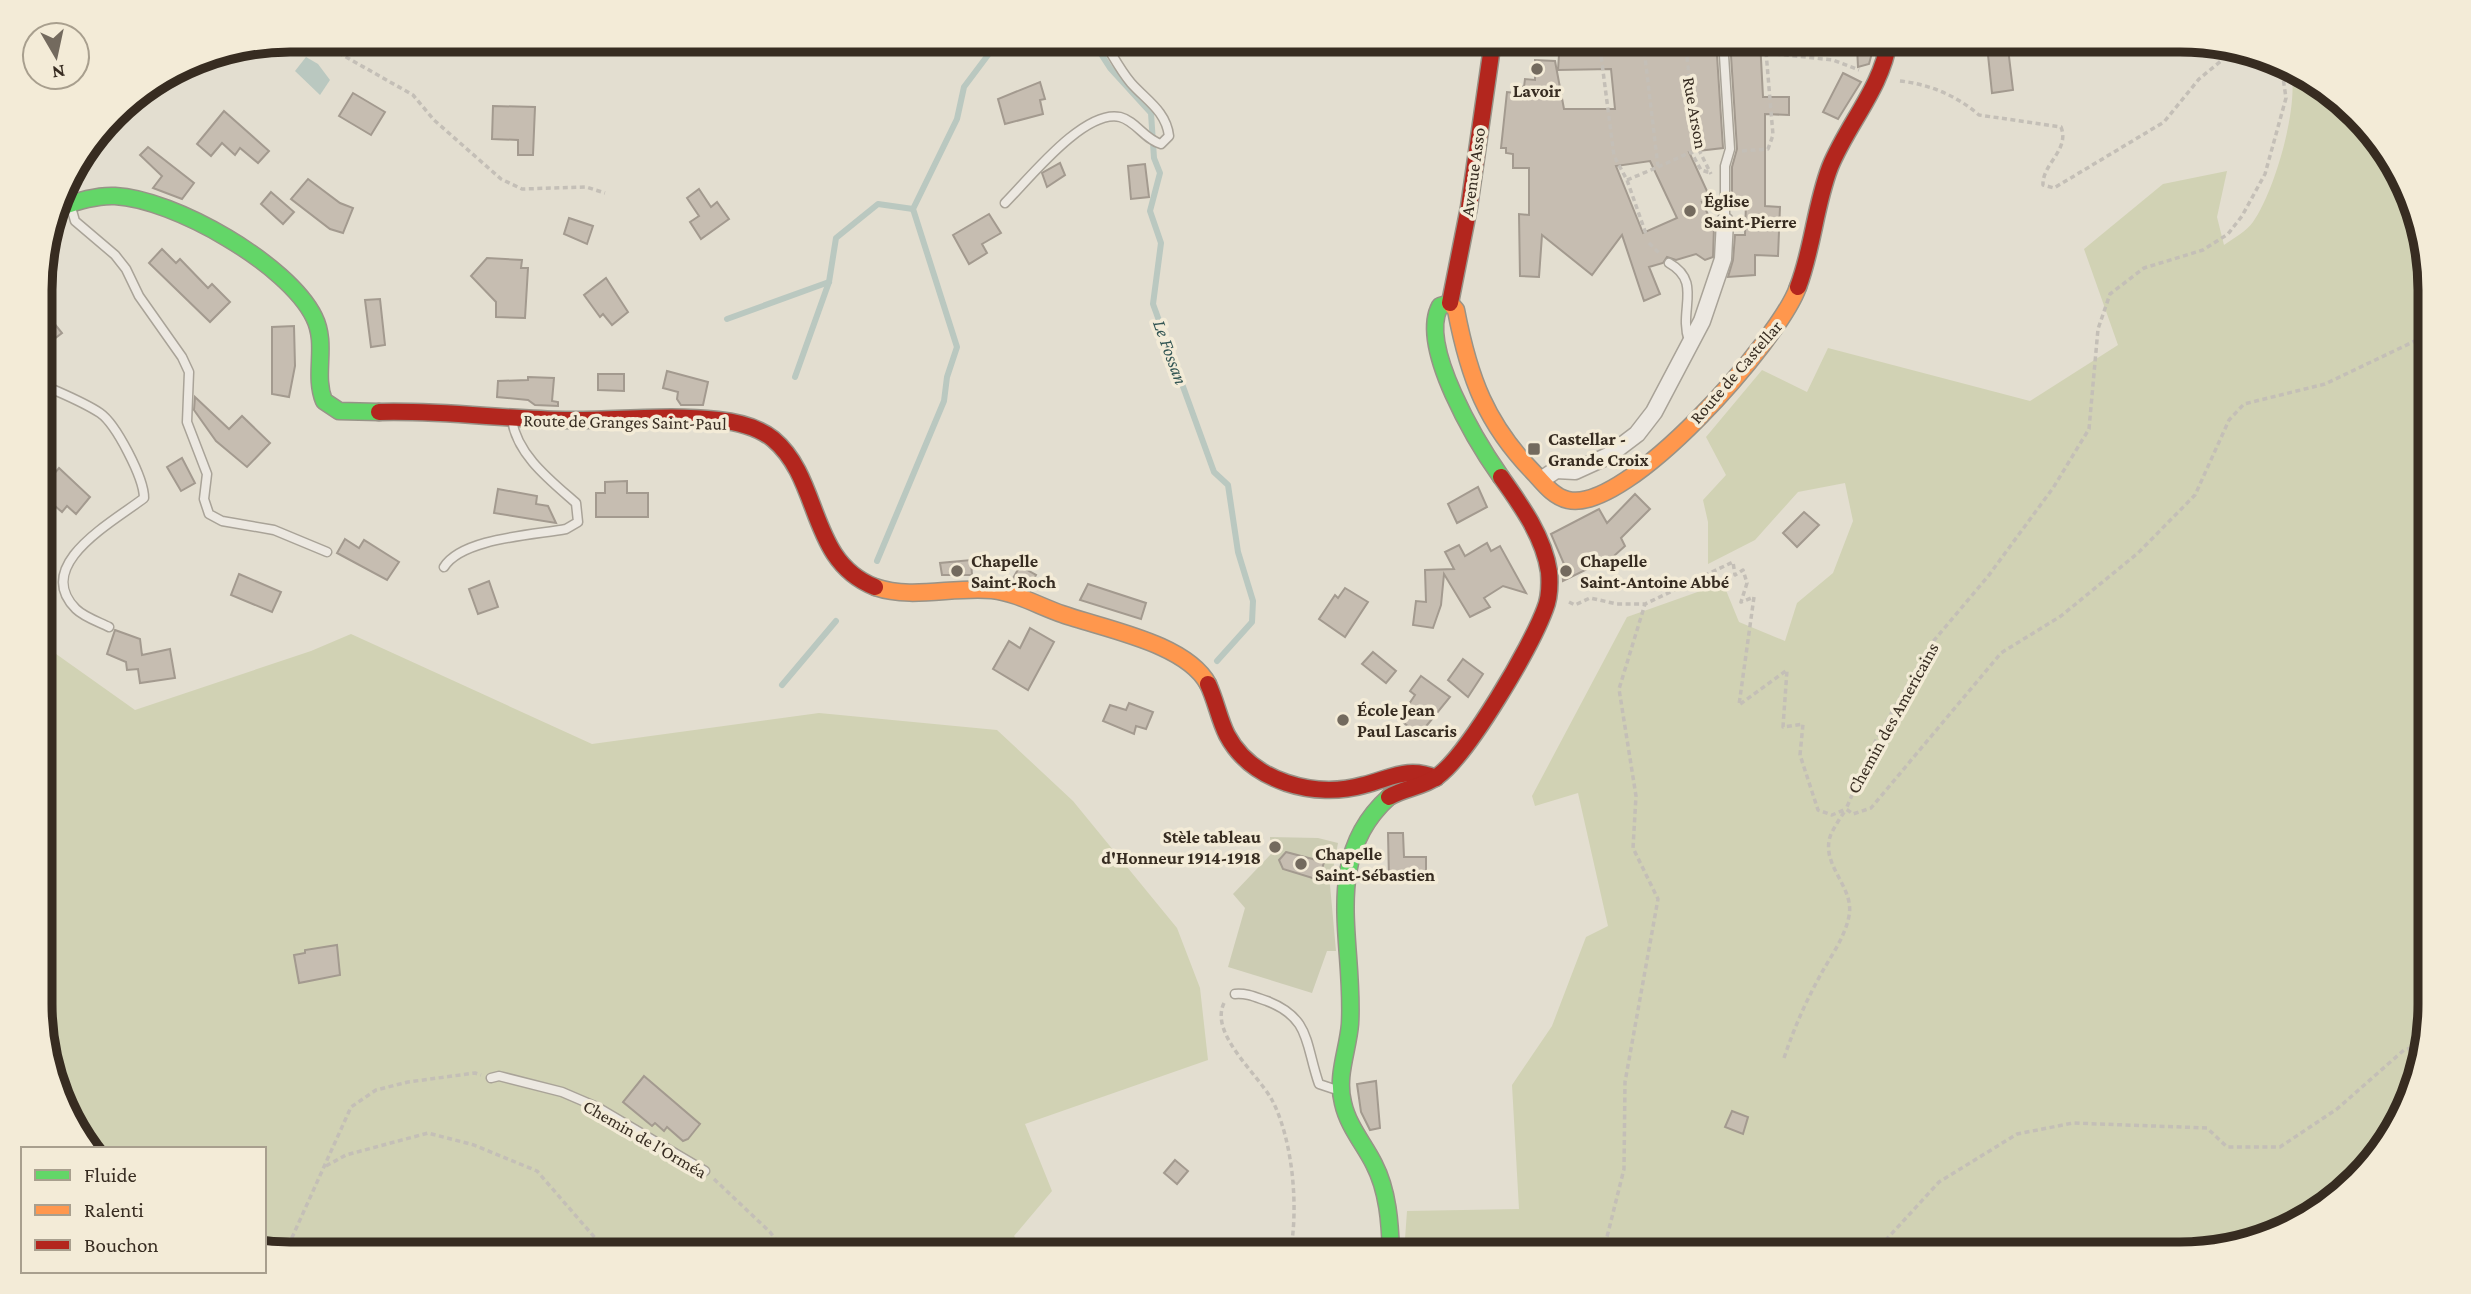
<svg xmlns="http://www.w3.org/2000/svg" width="2471" height="1294" font-family="'Crimson Pro',serif">
  <style>
    .green { fill: #d1d2b4 }
    .cemetery { fill: #ccccb3 }
    .water { fill: #bac8c0 }
    .lines { fill: none; stroke-linecap: round; stroke-linejoin: round }
    .stream { stroke: #bac8c0; stroke-width: 6 }
    .building { fill: #c6bdb1; stroke: #a39a8f; stroke-width: 2; fill-rule: evenodd }
    .lane-casing { stroke: #a9a398; stroke-width: 11 }
    .street-casing { stroke: #a9a398; stroke-width: 19 }
    .fast-casing { stroke: #989388; stroke-width: 19 }
    .slow-casing { stroke: #989388; stroke-width: 19 }
    .jam-casing { stroke: #989388; stroke-width: 19 }
    .path { stroke: #c4bfb7; stroke-width: 3.5; stroke-dasharray: 5 3.5; stroke-linecap: butt }
    .lane { stroke: #ece8e1; stroke-width: 8 }
    .street { stroke: #ece8e1; stroke-width: 16 }
    .fast { stroke: #63d668; stroke-width: 16 }
    .slow { stroke: #ff974d; stroke-width: 16 }
    .jam { stroke: #b3261e; stroke-width: 16 }
    .poi-dot { fill: #736a5e; stroke: #f3ebd7; stroke-width: 2.5 }
    .labels { text-anchor: middle; stroke-width: 7; stroke-linejoin: round; paint-order: stroke }
    .poi-label { font-size: 18px; font-weight: bold; fill: #372c21; stroke: #f3ebd7; text-anchor: start }
    .street-label { font-size: 18px; fill: #372c21; stroke: #f3ebd7 }
    .water-label { font-size: 19px; font-style: italic; fill: #325553; stroke: #f3ebd7 }
    .rim { fill: none; stroke: #372c21; stroke-width: 9 }
  </style>
  <rect width="100%" height="100%" fill="#e3ded0"/>
  <g class="green">
    <path d="M 2290,66 L 2388,151 L 2429,258 L 2431,1004 L 2405,1115 L 2319,1212 L 2197,1253 L 1404,1253 L 1407,1211 L 1519,1209 L 1512,1085 L 1552,1026 L 1586,937 L 1608,926 L 1578,793 L 1535,806 L 1532,796 L 1627,617 L 1723,583 L 1739,622 L 1785,641 L 1797,603 L 1833,573 L 1853,521 L 1845,483 L 1798,492 L 1755,540 L 1708,564 L 1708,522 L 1703,500 L 1726,475 L 1706,437 L 1762,370 L 1807,392 L 1828,348 L 2030,401 L 2118,345 L 2084,249 L 2163,184 L 2227,171 L 2217,217 L 2224,245 C 2232,239 2247,231 2253,222 C 2275,191 2301,101 2290,66 Z"/>
    <polygon points="351,634 592,744 819,713 997,730 1073,801 1177,928 1200,988 1208,1060 1025,1124 1052,1191 1014,1236 1028,1254 290,1254 264,1248 264,1149 89,1149 83,1143 42,1037 42,644 135,710 311,651"/>
  </g>
  <polygon class="cemetery" points="1270,837 1318,838 1338,843 1330,885 1336,951 1327,951 1312,993 1228,967 1245,908 1233,894 1271,854"/>
  <polygon class="water" points="306,57 318,64 330,80 320,95 295,71"/>
  <g class="lines">
    <g class="stream">
      <polyline points="1092,40 1110,68 1151,113 1154,158 1160,173 1150,211 1161,243 1153,304 1214,472 1228,485 1238,552 1253,601 1252,622 1217,661"/>
      <polyline points="727,319 829,282"/>
      <polyline points="795,377 829,282 836,238 878,204 913,209"/>
      <polyline points="877,561 944,401 947,377 957,347 913,209 957,119 964,87 988,55 994,40"/>
      <polyline points="782,685 836,621"/>
    </g>
  </g>
  <g class="building">
    <path d="M 1560,40 L 1716,40 L 1723,148 L 1689,152 L 1712,202 L 1702,202 L 1714,227 L 1713,257 L 1705,260 L 1696,254 L 1676,260 L 1667,257 L 1663,263 L 1649,267 L 1660,294 L 1644,301 L 1622,235 L 1592,275 L 1542,235 L 1539,277 L 1520,276 L 1519,214 L 1529,215 L 1529,168 L 1513,168 L 1513,154 L 1506,153 L 1506,148 L 1501,148 L 1507,92 L 1516,93 L 1517,86 L 1524,87 L 1525,79 L 1535,80 L 1535,60 L 1555,61 L 1564,109 L 1615,109 L 1611,69 L 1558,70 ZM 1650,161 L 1677,218 L 1643,233 L 1616,166 Z"/>
    <polygon points="1730,40 1760,40 1763,97 1789,97 1789,115 1765,114 1765,206 1780,207 1778,256 1755,255 1755,275 1728,277 1733,260 1735,235 1745,235 1746,202 1732,202 1732,167 1737,149"/>
    <polygon points="1954,40 2007,40 2013,90 1992,93 1988,55 1953,45"/>
    <polygon points="1874,45 1869,64 1858,67 1857,46"/>
    <polygon points="1843,73 1861,82 1838,119 1823,112"/>
    <polygon points="1040,82 1045,99 1040,100 1043,114 1005,124 998,99"/>
    <polygon points="353,93 385,112 371,135 339,116"/>
    <polygon points="493,106 535,107 533,155 518,155 518,140 492,139"/>
    <polygon points="224,111 269,151 258,163 240,148 235,155 222,143 211,156 197,144"/>
    <polygon points="148,147 194,183 182,199 153,188 162,176 140,155"/>
    <polygon points="1060,163 1065,175 1047,187 1042,173"/>
    <polygon points="1145,164 1149,197 1131,199 1128,166"/>
    <polygon points="308,179 340,203 353,208 343,233 330,229 291,199"/>
    <polygon points="699,189 711,207 717,202 729,219 701,239 690,222 699,216 687,198"/>
    <polygon points="271,192 294,212 283,224 261,204"/>
    <polygon points="989,214 1001,233 982,244 987,253 969,264 953,235"/>
    <polygon points="569,218 593,226 587,244 564,234"/>
    <polygon points="162,249 176,263 180,259 208,288 212,284 230,302 210,322 149,263"/>
    <polygon points="487,258 522,260 521,268 528,268 525,318 496,317 496,302 471,276"/>
    <polygon points="606,278 628,312 612,325 603,314 600,317 584,295"/>
    <polygon points="380,299 385,345 371,347 365,300"/>
    <polygon points="41,307 62,333 41,349"/>
    <polygon points="294,326 295,366 289,397 272,394 272,327"/>
    <polygon points="667,371 708,382 703,405 681,405 677,399 678,392 663,388"/>
    <polygon points="598,374 624,374 624,391 598,390"/>
    <polygon points="528,377 554,378 552,401 558,402 558,406 535,405 528,400 497,397 498,381 528,380"/>
    <polygon points="195,397 229,429 242,416 270,443 247,467 216,441 194,410"/>
    <polygon points="182,458 195,483 181,491 167,467"/>
    <polygon points="59,468 90,497 76,514 67,506 62,512 41,494 41,489"/>
    <polygon points="627,481 627,493 648,493 648,517 596,517 596,493 605,493 605,482"/>
    <polygon points="1478,487 1487,507 1457,523 1448,504"/>
    <polygon points="498,489 537,496 536,504 548,506 556,523 494,513"/>
    <polygon points="1635,494 1650,509 1621,538 1625,546 1614,556 1563,581 1562,565 1564,564 1551,534 1599,509 1607,523"/>
    <polygon points="1804,512 1819,525 1797,547 1783,533"/>
    <polygon points="345,539 359,548 364,540 399,562 387,580 337,553"/>
    <polygon points="1487,543 1491,551 1500,546 1526,593 1503,586 1484,598 1490,607 1470,617 1444,574 1441,605 1433,628 1413,625 1416,601 1426,602 1425,570 1454,569 1445,552 1459,545 1465,556"/>
    <polygon points="971,560 972,575 942,575 940,563"/>
    <polygon points="1020,566 1036,575 1030,586 1012,580"/>
    <polygon points="239,574 281,592 272,612 231,595"/>
    <polygon points="489,581 498,607 478,614 469,589"/>
    <polygon points="1088,584 1146,603 1141,619 1080,600"/>
    <polygon points="1345,588 1368,602 1345,637 1319,619 1335,595 1338,598"/>
    <polygon points="1030,628 1054,642 1028,690 993,669 1009,641 1020,648"/>
    <polygon points="115,630 140,639 142,655 170,649 175,678 140,683 138,669 127,670 126,662 107,654"/>
    <polygon points="1373,652 1396,671 1386,683 1362,664"/>
    <polygon points="1463,659 1483,674 1468,697 1448,680"/>
    <polygon points="1421,676 1450,697 1419,735 1399,719 1415,695 1410,691"/>
    <polygon points="1129,703 1153,712 1146,729 1136,726 1134,734 1103,721 1110,705 1126,710"/>
    <polygon points="1388,833 1403,833 1404,857 1426,857 1426,878 1389,879"/>
    <polygon points="1286,852 1324,862 1319,880 1283,869 1279,860"/>
    <polygon points="337,945 340,975 299,983 294,955 305,953 305,950"/>
    <polygon points="644,1076 700,1124 688,1139 683,1141 667,1127 664,1131 655,1123 652,1126 623,1102"/>
    <polygon points="1376,1081 1380,1128 1370,1130 1361,1112 1357,1084"/>
    <polygon points="1732,1111 1748,1117 1743,1134 1725,1127"/>
    <polygon points="1175,1160 1188,1171 1177,1184 1164,1173"/>
  </g>
  <g class="lines">
    <g class="lane-casing">
      <g id="lane">
        <polyline points="1723,40 1730,149 1725,166 1725,221"/>
        <path d="M 1005,203 C 1029,179 1084,109 1120,117 C 1136,121 1144,139 1161,144 L 1169,136 C 1166,111 1146,100 1131,83 C 1120,70 1112,54 1103,40"/>
        <polyline points="71,207 75,221 115,255 126,269 139,296 182,357 189,372 187,422 207,474 204,499 209,514 222,521 274,530 327,552"/>
        <path d="M 1669,263 C 1703,282 1678,310 1689,341"/>
        <path d="M 41,384 C 60,393 82,401 100,413 C 116,424 144,478 144,498 C 113,522 32,565 76,609 C 84,617 99,622 109,627"/>
        <path d="M 444,567 C 462,538 534,535 566,529 L 578,522 L 576,503 C 551,481 517,455 512,420"/>
        <path d="M 1235,994 C 1247,993 1255,997 1267,1001 C 1311,1018 1305,1044 1319,1084 L 1340,1091"/>
        <polyline points="491,1078 499,1076 562,1092 597,1107 705,1171"/>
      </g>
    </g>
    <g class="street-casing">
      <polyline id="street" points="1541,480 1556,470 1575,471 1608,456 1637,434 1654,412 1702,321 1723,259 1725,221"/>
    </g>
    <g class="fast-casing">
      <g id="fast">
        <path d="M 58,208 C 76,202 96,195 115,196 C 174,199 288,264 314,317 C 328,345 313,374 324,401 L 339,411 L 379,412"/>
        <path d="M 1450,303 L 1440,306 C 1418,346 1477,443 1501,477"/>
        <path d="M 1389,797 C 1320,859 1355,943 1350,1024 C 1348,1050 1336,1076 1343,1103 C 1348,1126 1364,1144 1374,1164 C 1388,1191 1390,1223 1391,1253"/>
      </g>
    </g>
    <g class="slow-casing">
      <g id="slow">
        <path d="M 1450,303 L 1456,310 C 1469,378 1486,424 1535,474 C 1544,484 1554,497 1568,500 C 1627,514 1780,339 1798,287"/>
        <path d="M 875,587 C 913,600 953,586 992,590 C 1017,593 1039,606 1062,614 C 1104,629 1186,643 1208,684"/>
      </g>
    </g>
    <g class="jam-casing">
      <g id="jam">
        <path d="M 1798,287 C 1813,248 1815,206 1830,167 C 1848,123 1882,88 1889,40"/>
        <polyline points="1450,303 1469,207 1493,40"/>
        <path d="M 379,412 C 441,410 503,419 565,420 C 615,421 668,414 718,420 C 737,422 758,427 773,439 C 822,480 808,561 875,587"/>
        <path d="M 1208,684 C 1216,701 1219,719 1227,735 C 1252,782 1315,799 1364,785 C 1392,778 1408,766 1436,778"/>
        <path d="M 1389,797 C 1404,788 1424,787 1438,776 C 1469,753 1531,647 1545,609 C 1550,597 1550,585 1549,572 C 1544,537 1521,505 1501,477"/>
      </g>
    </g>
    <g class="path">
      <polyline points="316,40 413,95 434,120 501,179 522,189 586,187 605,193"/>
      <polyline points="1599,40 1614,156 1627,180 1646,234"/>
      <polyline points="1685,40 1697,146 1711,174"/>
      <polyline points="1767,53 1833,60 1859,70"/>
      <polyline points="2281,64 2286,98 2265,174 2242,216 2228,234 2203,250 2144,268 2110,294 2098,329 2089,429 2053,488 1989,575 1931,644 1876,740 1846,809 1853,814 1871,808 2001,653 2061,616 2138,553 2195,495 2229,420 2244,404 2325,384 2417,340 2429,331"/>
      <path d="M 1900,81 C 1928,84 1956,95 1979,115 L 2061,127 C 2070,150 2042,164 2043,185 L 2054,188 L 2164,122 L 2199,79 L 2232,52"/>
      <polyline points="1742,151 1768,149 1773,135 1765,40"/>
      <polyline points="1658,167 1691,152 1701,170 1711,173"/>
      <polyline points="1627,180 1658,167 1643,40"/>
      <polyline points="1649,243 1660,254"/>
      <polyline points="1569,602 1575,605 1590,598 1617,604 1645,604 1733,562 1735,575 1743,570 1747,583 1741,602 1754,597 1739,705 1787,670 1783,727 1803,724 1800,755 1818,810 1832,815 1846,809"/>
      <path d="M 1224,1003 C 1209,1034 1258,1074 1272,1100 C 1293,1140 1299,1209 1290,1253"/>
      <path d="M 1784,1058 C 1794,1028 1806,1001 1821,974 C 1831,956 1845,937 1849,916 C 1855,886 1819,865 1831,834 C 1835,826 1840,818 1845,811"/>
      <polyline points="326,1166 346,1155 428,1133 474,1145 537,1171 609,1254"/>
      <polyline points="714,1179 770,1232 786,1254"/>
      <polyline points="281,1251 290,1242 351,1107 376,1090 408,1082 475,1073 481,1075"/>
      <polyline points="1603,1253 1624,1169 1625,1082 1658,899 1633,848 1636,796 1619,689 1645,604"/>
      <polyline points="1874,1253 1939,1182 2017,1134 2073,1123 2207,1128 2227,1147 2280,1147 2337,1109 2404,1050 2421,1045"/>
    </g>
    <use href="#lane" class="lane"/>
    <use href="#street" class="street"/>
    <use href="#fast" class="fast"/>
    <use href="#slow" class="slow"/>
    <use href="#jam" class="jam"/>
  </g>
  <g class="poi-dot">
    <circle cx="1537" cy="69" r="7"/>
    <circle cx="1690" cy="211" r="7"/>
    <rect x="1527" y="442" width="14" height="14" rx="3.5"/>
    <circle cx="957" cy="571" r="7"/>
    <circle cx="1566" cy="571" r="7"/>
    <circle cx="1343" cy="720" r="7"/>
    <circle cx="1275" cy="847" r="7"/>
    <circle cx="1301" cy="864" r="7"/>
  </g>
  <g class="labels">
    <g class="poi-label">
      <text x="1537" y="97" text-anchor="middle">Lavoir</text>
      <text x="1704" y="207">Église<tspan x="1704" dy="21">Saint-Pierre</tspan></text>
      <text x="1548" y="445">Castellar -<tspan x="1548" dy="21">Grande Croix</tspan></text>
      <text x="971" y="567">Chapelle<tspan x="971" dy="21">Saint-Roch</tspan></text>
      <text x="1580" y="567">Chapelle<tspan x="1580" dy="21">Saint-Antoine Abbé</tspan></text>
      <text x="1357" y="716">École Jean<tspan x="1357" dy="21">Paul Lascaris</tspan></text>
      <text x="1261" y="843" text-anchor="end">Stèle tableau<tspan x="1261" dy="21">d'Honneur 1914-1918</tspan></text>
      <text x="1315" y="860">Chapelle<tspan x="1315" dy="21">Saint-Sébastien</tspan></text>
    </g>
    <g class="street-label">
      <text transform="translate(1695 113) rotate(80)" y="6">Rue Arson</text>
      <text transform="translate(1473 172) rotate(-82)" y="6">Avenue Asso</text>
      <text transform="translate(1736 372) rotate(-49)" y="6">Route de Castellar</text>
      <text transform="translate(625 422) rotate(1)" y="6">Route de Granges Saint-Paul</text>
      <text transform="translate(1893 718) rotate(-61)" y="6">Chemin des Americains</text>
      <text transform="translate(645 1139) rotate(30)" y="6">Chemin de l'Orméa</text>
    </g>
    <g class="water-label">
      <text transform="translate(1171 352) rotate(70)" y="7">Le Fossan</text>
    </g>
  </g>
  <path d="M0 0H2471V1294H0ZM290 52H2180A238 238 0 0 1 2418 290V1004A238 238 0 0 1 2180 1242H290A238 238 0 0 1 52 1004V290A238 238 0 0 1 290 52Z" fill="#f3ebd7" fill-rule="evenodd"/>
  <path class="rim" d="M290 52H2180A238 238 0 0 1 2418 290V1004A238 238 0 0 1 2180 1242H290A238 238 0 0 1 52 1004V290A238 238 0 0 1 290 52Z"/>
  <rect x="21" y="1147" width="245" height="126" fill="#f3ebd7" stroke="#a89f8e" stroke-width="2"/>
  <rect x="35" y="1170" width="35" height="10" fill="#63d668" stroke="#a89f8e" stroke-width="2"/>
  <text x="84" y="1182" font-size="21" fill="#372c21">Fluide</text>
  <rect x="35" y="1205" width="35" height="10" fill="#ff974d" stroke="#a89f8e" stroke-width="2"/>
  <text x="84" y="1217" font-size="21" fill="#372c21">Ralenti</text>
  <rect x="35" y="1240" width="35" height="10" fill="#b3261e" stroke="#a89f8e" stroke-width="2"/>
  <text x="84" y="1252" font-size="21" fill="#372c21">Bouchon</text>
  <g transform="translate(56 56) rotate(171)"><circle r="33" fill="#f3ebd7" stroke="#a89f8e" stroke-width="2"/>
  <path d="M0-5L12 26L0 18L-12 26Z" fill="#736a5e"/>
  <text y="-10" font-size="19" font-weight="bold" text-anchor="middle" fill="#372c21">N</text>
  </g>
</svg>
